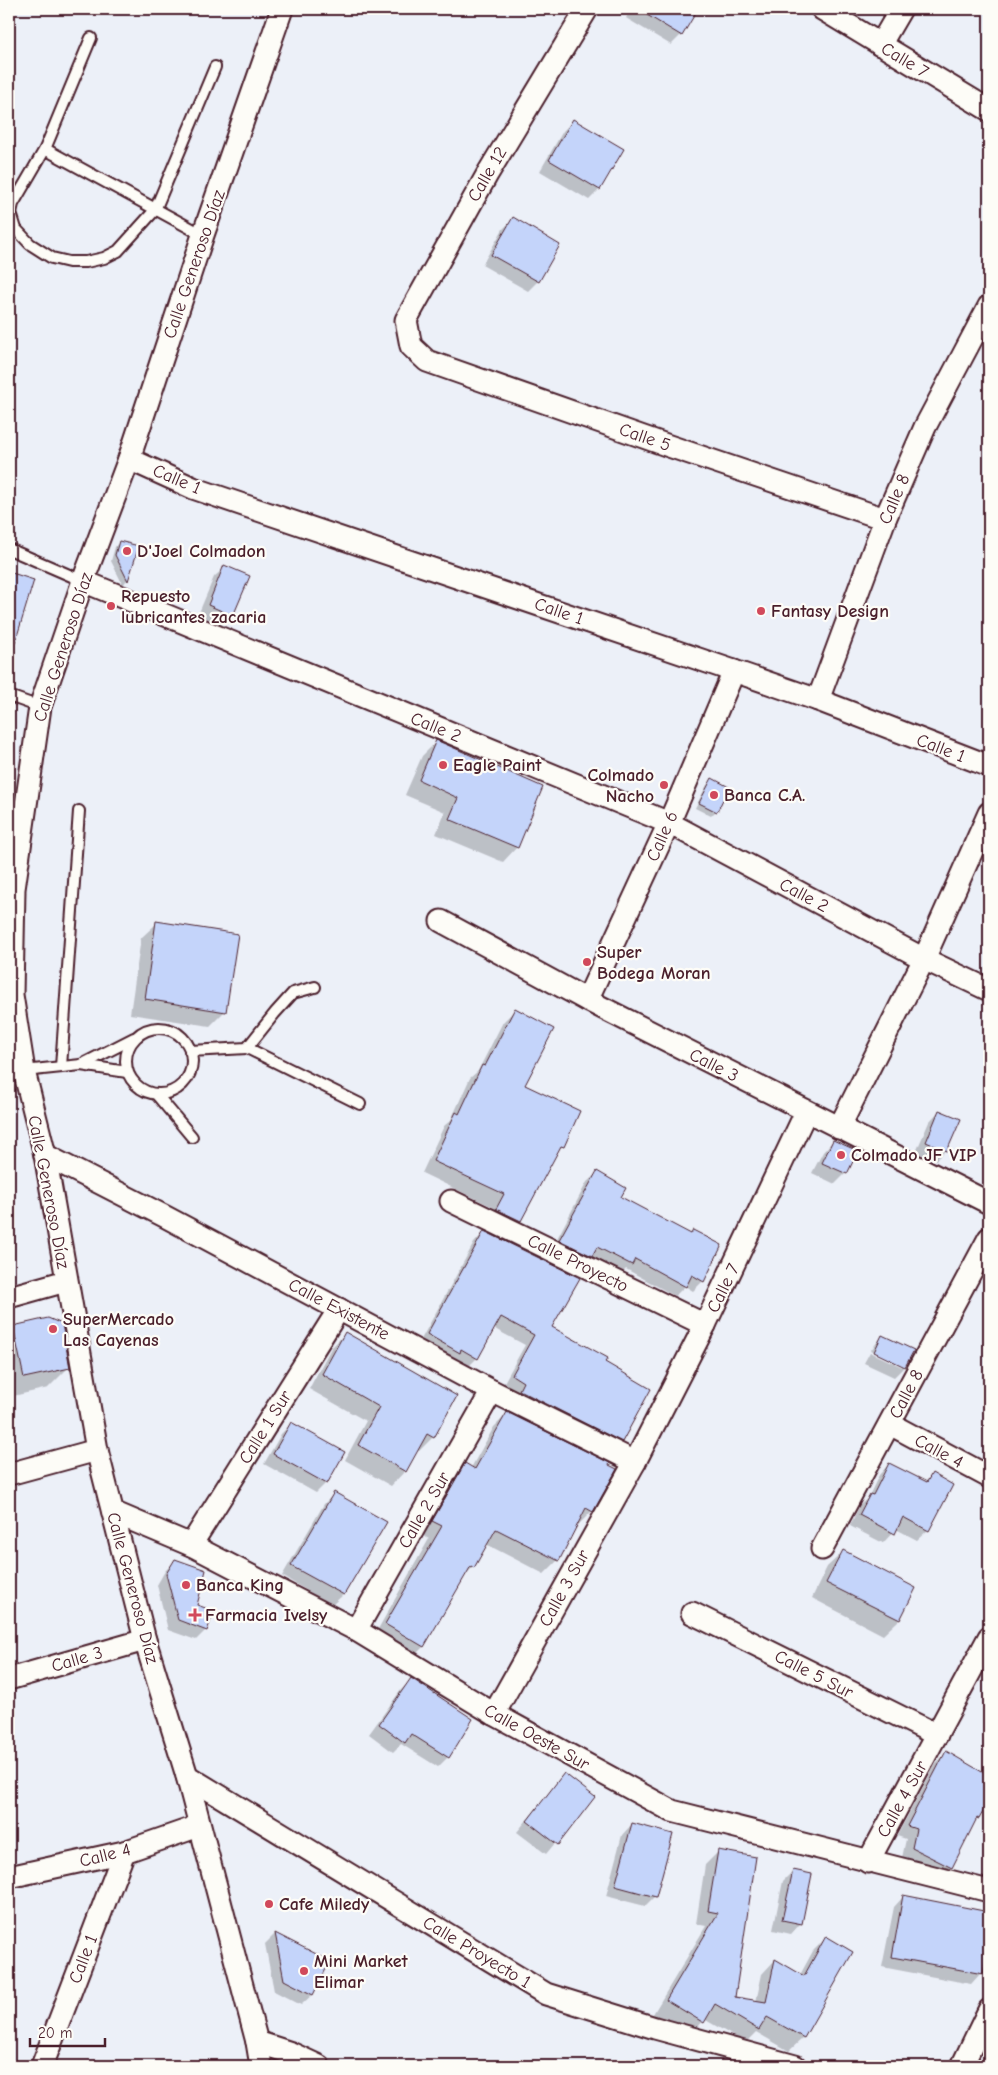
<svg xmlns="http://www.w3.org/2000/svg" width="998" height="2075" font-family="'Comic Neue',sans-serif">
  <style>
    .shadow { fill: #0003 }
    .building { fill: #c4d4fa; stroke: #4a1f2b }
    .lines { fill: none; stroke-linecap: round; stroke-linejoin: round }
    .service-casing { stroke: #4a1f2b; stroke-width: 14 }
    .minor-casing { stroke: #4a1f2b; stroke-width: 25 }
    .service { stroke: #fdfcf7; stroke-width: 10 }
    .minor { stroke: #fdfcf7; stroke-width: 21 }
    .poi-dot { fill: #d1495b; stroke: #fdfcf7; stroke-width: 2 }
    .labels { text-anchor: middle; stroke-width: 4.5; stroke-linejoin: round; paint-order: stroke }
    .street-label { font-size: 18px; fill: #4a1f2b; stroke: #fdfcf7 }
    .poi-label { font-size: 18px; font-weight: bold; fill: #4a1f2b; stroke: #fdfcf7; text-anchor: start }
  </style>
  <rect width="100%" height="100%" fill="#ecf0f8"/>
  <filter id="ink" filterUnits="userSpaceOnUse"><feTurbulence type="fractalNoise" baseFrequency=".02" numOctaves="2"/><feDisplacementMap in="SourceGraphic" scale="10" xChannelSelector="R" yChannelSelector="G"/><feConvolveMatrix kernelMatrix="1 2 1 2 8 2 1 2 1" color-interpolation-filters="sRGB"/></filter>
  <g filter="url(#ink)">
    <g class="shadow">
      <polygon points="631,9 697,9 681,35 671,45 626,18"/>
      <polygon points="573,121 599,190 589,200 540,171 563,131"/>
      <polygon points="513,219 538,281 528,291 482,265 503,229"/>
      <polygon points="119,542 137,547 127,580 123,585 111,561 115,547"/>
      <polygon points="225,567 232,615 222,625 198,615 214,577"/>
      <polygon points="9,573 33,580 9,657"/>
      <polygon points="436,742 517,847 503,862 436,834 445,812 405,795 422,756"/>
      <polygon points="712,780 716,811 711,816 695,808 707,785"/>
      <polygon points="157,923 225,1011 210,1026 130,1014 141,938"/>
      <polygon points="515,1010 523,1085 562,1146 557,1152 520,1221 508,1233 485,1222 493,1207 422,1173 444,1126 451,1120 470,1078 478,1071 503,1022"/>
      <polygon points="939,1111 946,1150 936,1160 916,1152 929,1122"/>
      <polygon points="833,1141 856,1151 846,1173 835,1184 812,1173 823,1152"/>
      <polygon points="597,1173 620,1198 689,1235 693,1231 703,1281 693,1291 685,1286 675,1296 626,1269 621,1274 551,1250 587,1182"/>
      <polygon points="484,1232 551,1328 621,1441 611,1451 502,1386 525,1345 493,1328 477,1358 467,1368 418,1345 474,1243"/>
      <polygon points="13,1327 68,1368 48,1388 9,1397 9,1331"/>
      <polygon points="345,1334 433,1437 419,1451 417,1450 405,1471 391,1486 345,1460 366,1421 309,1389 331,1348"/>
      <polygon points="882,1336 904,1367 894,1377 864,1363 870,1352 902,1367 902,1365 871,1350"/>
      <polygon points="507,1414 615,1470 592,1511 578,1525 577,1524 558,1560 544,1574 486,1544 473,1567 463,1577 423,1647 410,1660 373,1638 429,1539 420,1534 452,1478 466,1465 471,1468 494,1427"/>
      <polygon points="291,1424 326,1483 316,1493 264,1464 281,1434"/>
      <polygon points="889,1464 925,1482 932,1475 928,1530 917,1540 896,1529 883,1543 850,1526 860,1505 868,1498 879,1475"/>
      <polygon points="334,1494 385,1522 343,1595 332,1605 282,1576 324,1504"/>
      <polygon points="843,1552 915,1588 899,1620 883,1635 812,1598 827,1567"/>
      <polygon points="175,1561 206,1630 196,1640 168,1630 157,1585 165,1571"/>
      <polygon points="411,1680 448,1757 438,1767 401,1744 393,1752 369,1734 401,1690"/>
      <polygon points="947,1753 989,1777 989,1818 980,1814 973,1824 951,1867 940,1877 902,1858 906,1839 897,1836 936,1763"/>
      <polygon points="564,1775 593,1797 546,1854 517,1832"/>
      <polygon points="632,1824 655,1896 645,1906 606,1896 622,1835"/>
      <polygon points="718,1852 734,1998 756,2002 762,1974 775,1960 800,1975 813,1951 826,1938 851,1952 803,2038 789,2051 756,2032 745,2043 704,2019 689,2036 653,2014 706,1926 696,1924 705,1865"/>
      <polygon points="793,1871 801,1923 791,1934 773,1930 783,1881"/>
      <polygon points="904,1896 989,1913 989,1934 981,1973 971,1984 882,1967 894,1907"/>
      <polygon points="275,1934 328,1962 312,1995 301,2005 274,1991 265,1944"/>
    </g>
    <g class="building">
      <polygon points="637,9 698,9 682,36"/>
      <polygon points="573,119 624,149 600,190 549,160"/>
      <polygon points="513,217 560,245 539,282 491,255"/>
      <polygon points="119,541 139,546 128,581 115,555"/>
      <polygon points="224,565 250,576 233,616 208,605"/>
      <polygon points="9,572 34,580 14,646 9,645"/>
      <polygon points="436,740 543,787 518,848 449,819 458,798 419,780"/>
      <polygon points="712,778 729,787 717,812 699,803"/>
      <polygon points="156,921 238,934 226,1012 145,999"/>
      <polygon points="515,1008 554,1029 525,1085 580,1111 564,1147 561,1146 521,1221 496,1209 504,1194 433,1161 456,1112 459,1114 482,1065 485,1066"/>
      <polygon points="939,1110 961,1119 947,1151 926,1142"/>
      <polygon points="833,1140 858,1151 847,1174 822,1163"/>
      <polygon points="597,1171 626,1188 621,1197 691,1234 693,1230 722,1245 704,1282 692,1275 686,1287 635,1259 632,1265 597,1247 592,1256 559,1240"/>
      <polygon points="484,1231 580,1278 552,1327 608,1358 605,1362 651,1389 622,1442 519,1390 523,1382 512,1375 534,1335 501,1317 478,1359 461,1349 460,1353 427,1334"/>
      <polygon points="48,1318 62,1324 70,1368 24,1378 13,1326"/>
      <polygon points="345,1332 457,1396 434,1438 427,1434 406,1472 358,1445 379,1407 322,1374"/>
      <polygon points="882,1335 914,1350 905,1367 874,1352"/>
      <polygon points="507,1412 610,1463 609,1465 617,1469 593,1512 586,1508 559,1561 496,1529 474,1568 471,1566 424,1647 385,1624 442,1526 432,1521 465,1463 475,1469"/>
      <polygon points="291,1422 345,1452 327,1484 273,1454"/>
      <polygon points="889,1463 927,1482 932,1473 953,1485 929,1531 903,1517 895,1534 859,1515 870,1494 873,1495"/>
      <polygon points="334,1492 387,1522 344,1595 291,1566"/>
      <polygon points="843,1550 916,1588 900,1620 826,1583"/>
      <polygon points="175,1559 206,1570 197,1605 214,1611 207,1631 178,1620 166,1574"/>
      <polygon points="411,1678 473,1719 449,1758 411,1734 405,1743 379,1724"/>
      <polygon points="946,1751 989,1776 989,1801 979,1819 977,1818 952,1868 912,1848 916,1829 907,1826"/>
      <polygon points="564,1773 595,1797 558,1845 527,1821"/>
      <polygon points="632,1823 673,1834 656,1897 615,1886"/>
      <polygon points="718,1850 756,1857 735,1997 766,2002 775,1959 804,1976 826,1936 853,1952 804,2038 767,2017 759,2030 715,2004 704,2023 666,2000 718,1913 708,1911"/>
      <polygon points="793,1870 812,1874 802,1924 782,1920"/>
      <polygon points="903,1895 989,1912 989,1941 983,1974 892,1957"/>
      <polygon points="275,1933 330,1961 313,1995 284,1980"/>
    </g>
    <g class="lines">
      <g class="service-casing">
        <g id="service">
          <polyline points="91,38 45,149 13,204 11,213 16,229 30,244 52,258 69,262 86,262 104,258 118,251 155,210 215,67"/>
          <polyline points="45,149 203,235"/>
          <polyline points="9,549 83,581"/>
          <polyline points="9,696 40,707"/>
          <circle cx="159" cy="1061" r="33"/>
          <polyline points="247,1048 360,1104"/>
          <polyline points="190,1051 247,1048 275,1013 293,993 315,987"/>
          <polyline points="81,1065 127,1072"/>
          <polyline points="61,1067 79,811"/>
          <polyline points="24,1071 81,1065 134,1038"/>
          <polyline points="157,1095 192,1137"/>
        </g>
      </g>
      <g class="minor-casing">
        <g id="minor">
          <polyline points="587,9 488,173 406,320 411,346 427,361 669,446 885,519"/>
          <polyline points="822,9 989,110"/>
          <polyline points="880,45 901,9"/>
          <polyline points="129,459 193,488 734,671 818,700 989,766"/>
          <polyline points="83,581 669,823 924,959 989,990"/>
          <polyline points="818,700 885,519 925,427 989,306"/>
          <polyline points="441,921 587,1000 989,1203"/>
          <polyline points="587,1000 669,823 734,671"/>
          <polyline points="839,1128 924,959 989,813"/>
          <polyline points="45,1155 166,1217 492,1391 635,1462"/>
          <polyline points="451,1201 705,1325"/>
          <polyline points="9,1297 66,1281"/>
          <polyline points="890,1424 989,1477"/>
          <polyline points="9,1474 97,1450"/>
          <polyline points="113,1512 191,1545 356,1630 494,1714 672,1811 989,1891"/>
          <polyline points="191,1545 339,1309"/>
          <polyline points="822,1549 989,1238"/>
          <polyline points="692,1613 937,1735"/>
          <polyline points="356,1630 492,1391"/>
          <polyline points="9,1679 145,1640"/>
          <polyline points="494,1714 635,1462 705,1325 806,1112"/>
          <polyline points="187,1776 546,1994 655,2028 795,2066"/>
          <polyline points="868,1862 989,1637"/>
          <polyline points="9,1877 124,1852 199,1826"/>
          <polyline points="257,2042 291,2053 319,2066"/>
          <polyline points="42,2066 124,1852"/>
          <polyline points="261,2066 257,2042 187,1776 145,1640 97,1450 45,1155 24,1071 12,995 14,889 40,707 83,581 129,459 203,235 282,9"/>
          <polyline points="962,2066 989,2010"/>
        </g>
      </g>
      <use href="#service" class="service"/>
      <use href="#minor" class="minor"/>
    </g>
  </g>
  <g class="poi-dot">
    <circle cx="127" cy="551" r="5"/>
    <circle cx="111" cy="606" r="5"/>
    <circle cx="761" cy="611" r="5"/>
    <circle cx="443" cy="765" r="5"/>
    <circle cx="664" cy="785" r="5"/>
    <circle cx="714" cy="795" r="5"/>
    <circle cx="587" cy="962" r="5"/>
    <circle cx="841" cy="1155" r="5"/>
    <circle cx="53" cy="1329" r="5"/>
    <circle cx="186" cy="1585" r="5"/>
    <path d="M192.5 1607.5h5v5h5v5h-5v5h-5v-5h-5v-5h5z"/>
    <circle cx="269" cy="1904" r="5"/>
    <circle cx="304" cy="1971" r="5"/>
  </g>
  <g class="labels">
    <g class="street-label">
      <text transform="translate(905 60) rotate(31)" y="6">Calle 7</text>
      <text transform="translate(487 174) rotate(-60)" y="6">Calle 12</text>
      <text transform="translate(194 264) rotate(-71)" y="6">Calle Generoso Díaz</text>
      <text transform="translate(645 437) rotate(19)" y="6">Calle 5</text>
      <text transform="translate(177 479) rotate(23)" y="6">Calle 1</text>
      <text transform="translate(894 499) rotate(-67)" y="6">Calle 8</text>
      <text transform="translate(559 611) rotate(19)" y="6">Calle 1</text>
      <text transform="translate(63 647) rotate(-72)" y="6">Calle Generoso Díaz</text>
      <text transform="translate(436 727) rotate(22)" y="6">Calle 2</text>
      <text transform="translate(941 748) rotate(21)" y="6">Calle 1</text>
      <text transform="translate(662 836) rotate(-66)" y="6">Calle 6</text>
      <text transform="translate(804 895) rotate(28)" y="6">Calle 2</text>
      <text transform="translate(714 1065) rotate(27)" y="6">Calle 3</text>
      <text transform="translate(49 1192) rotate(79)" y="6">Calle Generoso Díaz</text>
      <text transform="translate(578 1263) rotate(26)" y="6">Calle Proyecto</text>
      <text transform="translate(723 1288) rotate(-64)" y="6">Calle 7</text>
      <text transform="translate(339 1309) rotate(28)" y="6">Calle Existente</text>
      <text transform="translate(906 1394) rotate(-62)" y="6">Calle 8</text>
      <text transform="translate(265 1427) rotate(-58)" y="6">Calle 1 Sur</text>
      <text transform="translate(939 1451) rotate(28)" y="6">Calle 4</text>
      <text transform="translate(424 1510) rotate(-60)" y="6">Calle 2 Sur</text>
      <text transform="translate(133 1588) rotate(75)" y="6">Calle Generoso Díaz</text>
      <text transform="translate(564 1588) rotate(-61)" y="6">Calle 3 Sur</text>
      <text transform="translate(77 1659) rotate(-16)" y="6">Calle 3</text>
      <text transform="translate(814 1674) rotate(27)" y="6">Calle 5 Sur</text>
      <text transform="translate(537 1737) rotate(29)" y="6">Calle Oeste Sur</text>
      <text transform="translate(902 1799) rotate(-61)" y="6">Calle 4 Sur</text>
      <text transform="translate(105 1855) rotate(-14)" y="6">Calle 4</text>
      <text transform="translate(477 1952) rotate(31)" y="6">Calle Proyecto 1</text>
      <text transform="translate(83 1959) rotate(-69)" y="6">Calle 1</text>
    </g>
    <g class="poi-label">
      <text x="137" y="557">D'Joel Colmadon</text>
      <text x="121" y="602">Repuesto<tspan x="121" dy="21">lubricantes zacaria</tspan></text>
      <text x="771" y="617">Fantasy Design</text>
      <text x="453" y="771">Eagle Paint</text>
      <text x="654" y="781" text-anchor="end">Colmado<tspan x="654" dy="21">Nacho</tspan></text>
      <text x="724" y="801">Banca C.A.</text>
      <text x="597" y="958">Super<tspan x="597" dy="21">Bodega Moran</tspan></text>
      <text x="851" y="1161">Colmado JF VIP</text>
      <text x="63" y="1325">SuperMercado<tspan x="63" dy="21">Las Cayenas</tspan></text>
      <text x="196" y="1591">Banca King</text>
      <text x="205" y="1621">Farmacia Ivelsy</text>
      <text x="279" y="1910">Cafe Miledy</text>
      <text x="314" y="1967">Mini Market<tspan x="314" dy="21">Elimar</tspan></text>
    </g>
  </g>
  <rect width="998" height="2075" fill="none" stroke="#fdfcf7" stroke-width="30"/>
  <rect x="15" y="15" width="968" height="2045" fill="none" stroke="#4a1f2b" stroke-width="2" filter="url(#ink)"/>
  <path d="M30 2038v8h75v-8" fill="none" stroke="#4a1f2b" stroke-width="2.5"/>
  <text x="38" y="2038" font-size="15" fill="#4a1f2b" stroke="#fdfcf7" stroke-width="4" paint-order="stroke">20 m</text>
</svg>
